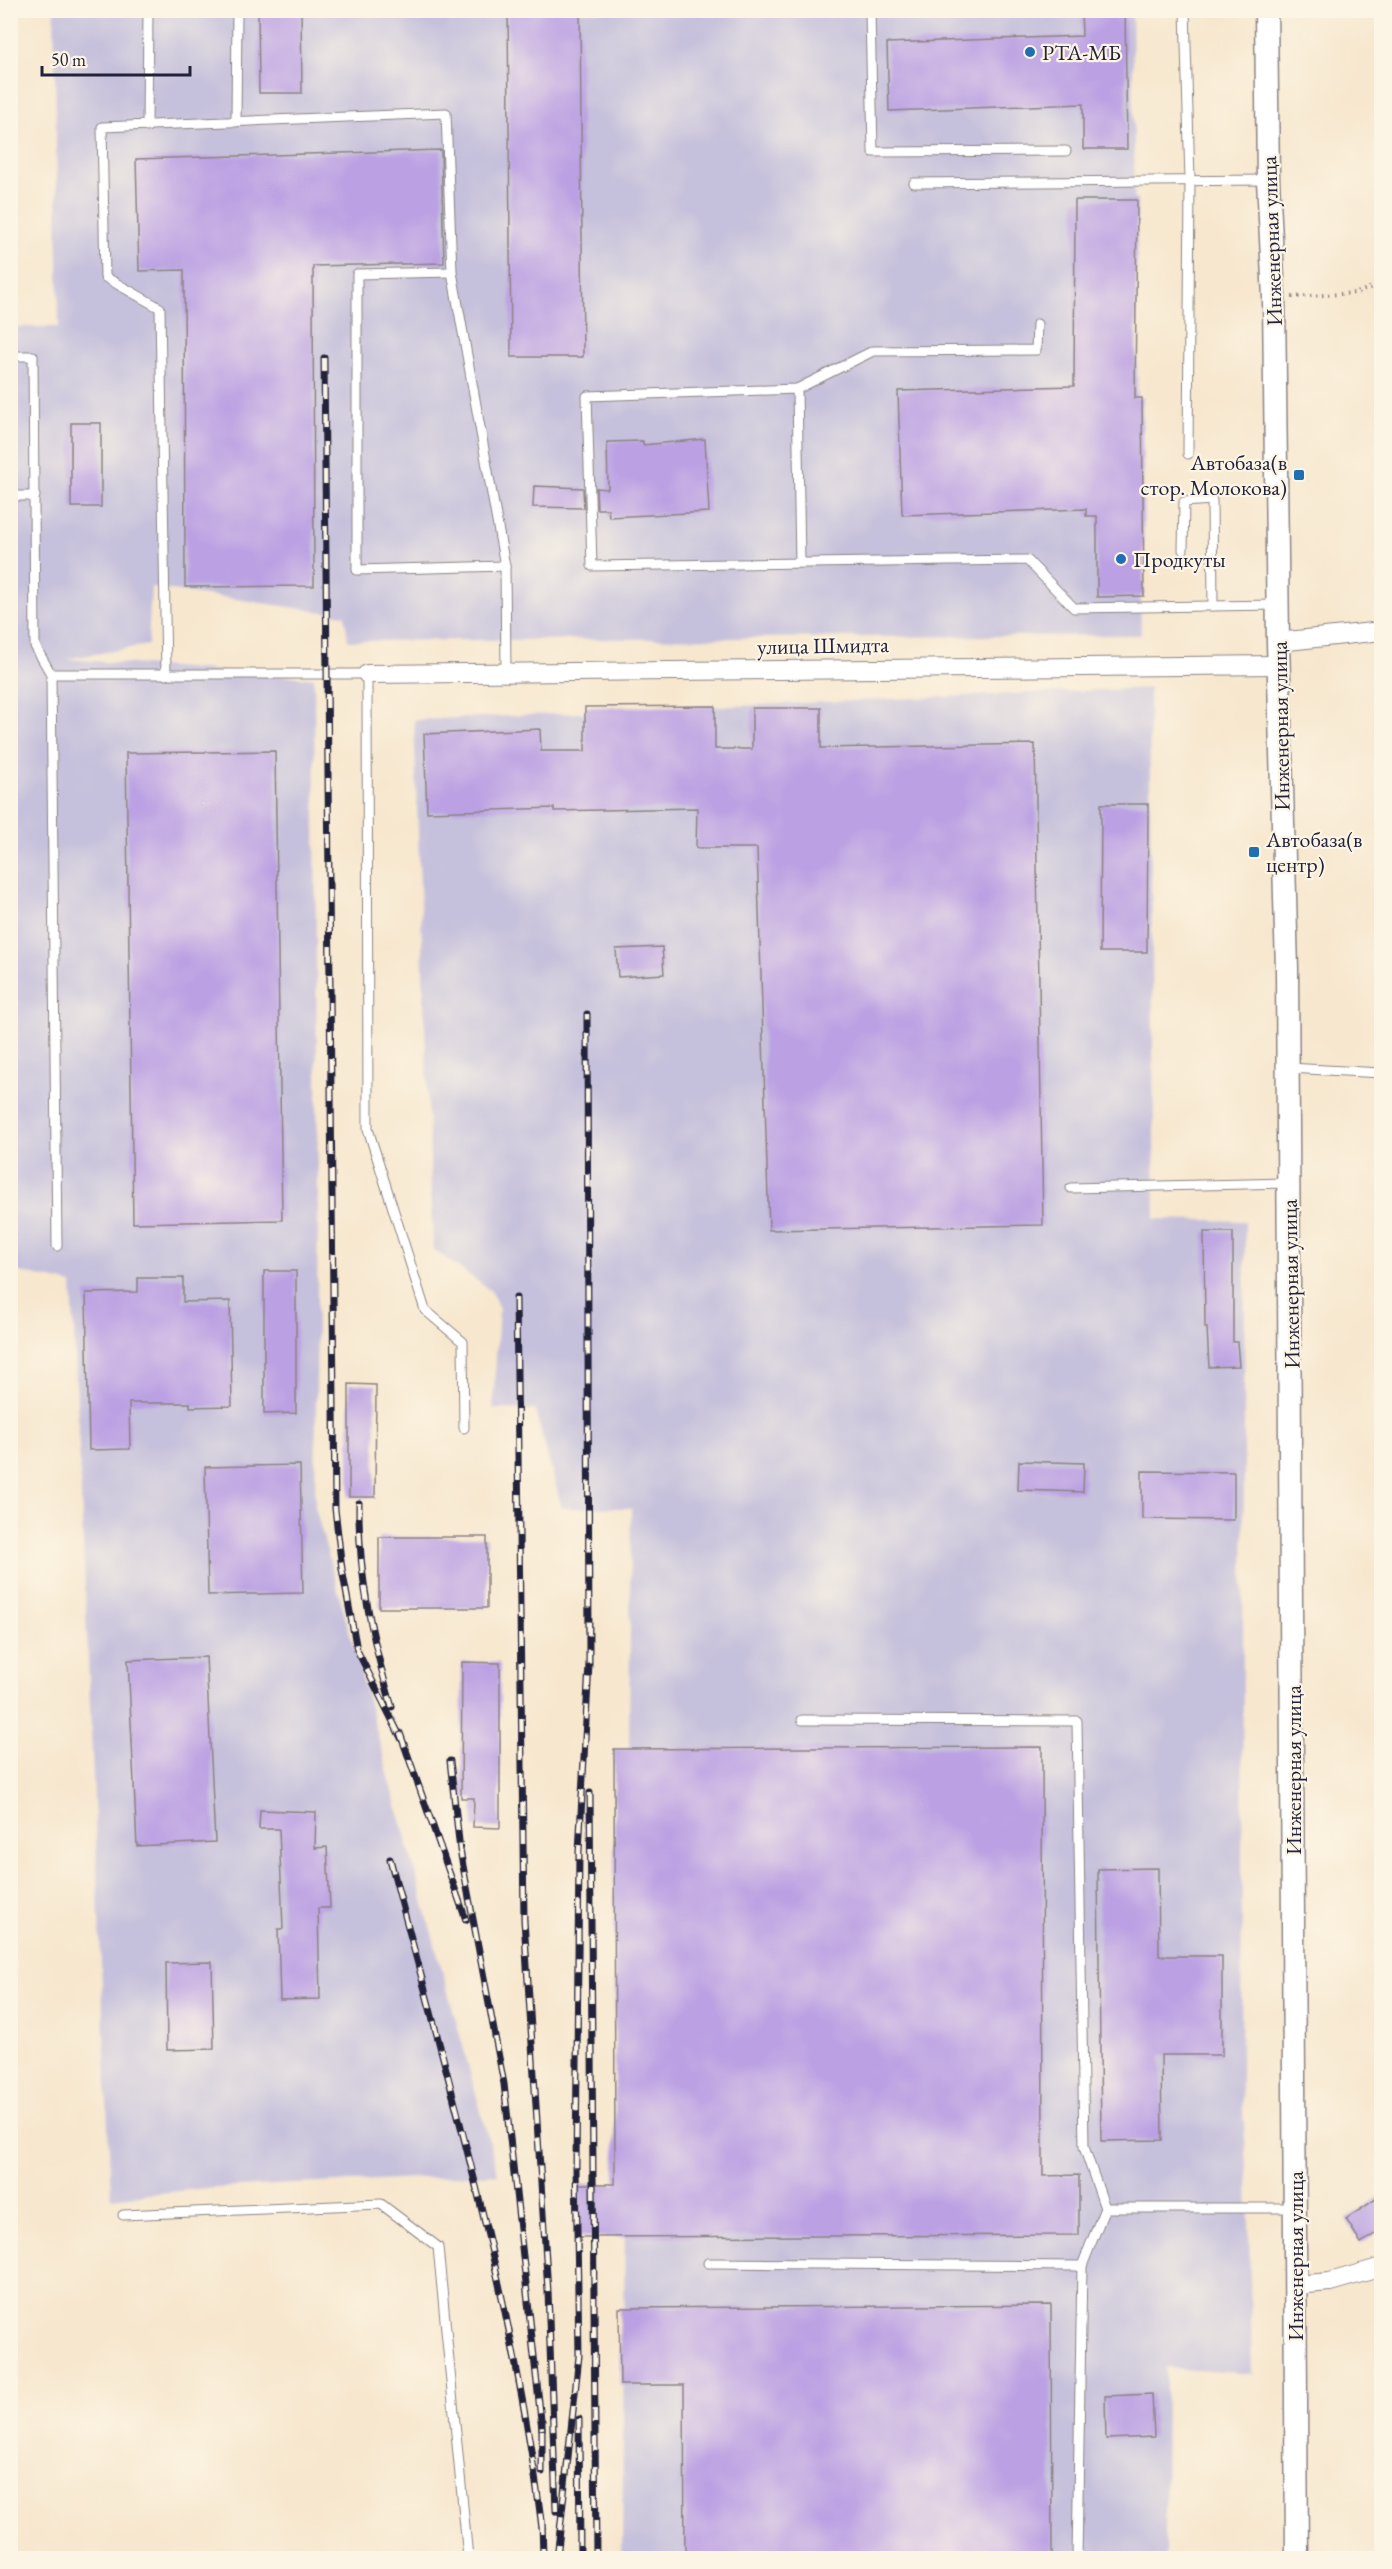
<svg xmlns="http://www.w3.org/2000/svg" width="1392" height="2569" font-family="'EB Garamond',serif">
  <style>
    .industrial { fill: #c5c0db }
    .building { fill: #bba1e3 }
    .lines { fill: none; stroke-linecap: round; stroke-linejoin: round }
    .service-casing { stroke: #8c8484; stroke-width: 11 }
    .minor-casing { stroke: #8c8484; stroke-width: 20 }
    .tertiary-casing { stroke: #8c8484; stroke-width: 25 }
    .path { stroke: #8c8484; stroke-width: 4; stroke-dasharray: 1.5 4.5; stroke-linecap: butt }
    .service { stroke: #fff; stroke-width: 9 }
    .minor { stroke: #fff; stroke-width: 18 }
    .tertiary { stroke: #fff; stroke-width: 22 }
    .rail-casing { stroke: #22223b; stroke-width: 7 }
    .rail { stroke: #fcf5e5; stroke-width: 4.5; stroke-dasharray: 14; stroke-linecap: butt }
    .poi-dot { fill: #1f6fb2; stroke: #fcf5e5; stroke-width: 2 }
    .labels { text-anchor: middle; stroke-width: 4.5; stroke-linejoin: round; paint-order: stroke }
    .poi-label { font-size: 22px; fill: #22223b; stroke: #fcf5e5; text-anchor: start }
    .street-label { font-size: 22px; fill: #22223b; stroke: #fcf5e5 }
  </style>
  <rect width="100%" height="100%" fill="#fcf5e5"/>
  <filter id="ink" filterUnits="userSpaceOnUse"><feTurbulence type="fractalNoise" baseFrequency=".0167" numOctaves="2"/><feDisplacementMap in="SourceGraphic" scale="12" xChannelSelector="R" yChannelSelector="G"/><feConvolveMatrix kernelMatrix="1 2 1 2 8 2 1 2 1" color-interpolation-filters="sRGB"/></filter>
  <filter id="wash" filterUnits="userSpaceOnUse"><feTurbulence type="fractalNoise" baseFrequency=".008" numOctaves="4" result="noise"/><feDisplacementMap in="SourceGraphic" scale="24" xChannelSelector="R" yChannelSelector="G"/><feGaussianBlur stdDeviation="1.35" result="paint"/><feColorMatrix in="noise" values="0 0 0 0 0 0 0 0 0 0 0 0 0 0 0 0 0 1.4 0 .05"/><feComposite in="paint" operator="in"/></filter>
  <g filter="url(#wash)">
    <rect width="100%" height="100%" fill="#f7e7ce"/>
    <g class="industrial">
      <polygon points="54,11 1132,11 1141,635 348,641 345,615 151,587 148,645 66,659 314,678 318,1204 315,1507 498,2174 198,2189 111,2198 72,1284 11,1270 10,327 59,327"/>
      <polygon points="1149,688 1155,1219 1245,1221 1241,2087 1248,2177 1252,2374 1166,2368 1165,2558 622,2558 631,1508 562,1508 535,1410 493,1409 499,1308 491,1291 433,1249 414,720"/>
    </g>
    <g id="blocks">
      <g class="building">
        <polygon points="258,10 301,10 302,93 259,93"/>
        <polygon points="508,10 580,10 583,357 511,357"/>
        <polygon points="1081,10 1125,10 1127,149 1083,149 1083,104 889,111 887,43 1082,36"/>
        <polygon points="441,150 444,263 313,266 314,586 185,587 184,270 139,271 136,159"/>
        <polygon points="1075,200 1137,200 1135,398 1142,398 1144,596 1097,597 1097,516 1086,516 1086,509 902,515 898,391 1074,386"/>
        <rect x="71" y="423" width="30" height="84"/>
        <polygon points="705,439 709,512 609,517 608,509 597,509 596,488 608,489 607,442 643,441 643,445"/>
        <polygon points="534,486 583,488 584,508 533,507"/>
        <polygon points="715,706 715,749 752,749 752,708 821,708 821,748 1035,744 1043,1225 769,1230 757,848 696,848 697,808 554,811 554,808 427,812 424,734 540,729 541,751 585,751 585,707"/>
        <polygon points="275,751 282,1220 133,1223 126,753"/>
        <polygon points="1101,804 1148,804 1147,952 1100,952"/>
        <polygon points="662,947 664,974 618,977 616,949"/>
        <polygon points="1204,1232 1233,1232 1233,1342 1237,1342 1239,1366 1209,1367 1207,1328 1205,1328"/>
        <polygon points="264,1271 296,1271 296,1413 264,1414"/>
        <polygon points="138,1278 183,1278 183,1302 230,1301 232,1406 190,1407 190,1403 129,1403 130,1449 89,1450 86,1293 138,1292"/>
        <polygon points="349,1384 376,1385 375,1497 349,1497"/>
        <polygon points="1019,1461 1084,1463 1083,1492 1018,1490"/>
        <polygon points="300,1465 303,1593 208,1595 205,1467"/>
        <polygon points="1142,1471 1234,1472 1234,1520 1142,1519"/>
        <rect x="379" y="1537" width="108" height="71"/>
        <polygon points="206,1657 215,1842 137,1846 128,1660"/>
        <polygon points="462,1662 500,1663 500,1828 473,1827 474,1798 461,1798"/>
        <polygon points="1042,1747 1043,2176 1079,2175 1079,2235 578,2237 578,2184 615,2184 614,1749"/>
        <polygon points="260,1810 316,1812 315,1848 327,1847 330,1908 318,1908 320,1999 280,2000 278,1929 283,1929 279,1829 259,1829"/>
        <polygon points="1158,1868 1159,1956 1222,1956 1222,2055 1161,2055 1162,2140 1101,2141 1098,1869"/>
        <polygon points="212,1962 214,2049 167,2050 166,1963"/>
        <polygon points="1382,2195 1382,2229 1361,2243 1346,2219"/>
        <polygon points="1051,2305 1052,2559 685,2559 684,2385 620,2385 619,2308"/>
        <polygon points="1152,2394 1154,2437 1106,2439 1105,2396"/>
      </g>
    </g>
  </g>
  <g filter="url(#ink)">
    <use href="#blocks" fill-opacity="0" stroke="#8c8484" stroke-width="1.5"/>
    <g class="lines">
      <g class="service-casing">
        <g id="service">
          <polyline points="870,10 873,152 1066,151"/>
          <polyline points="1185,10 1190,180 1188,454"/>
          <polyline points="236,122 237,10"/>
          <polyline points="147,127 148,10"/>
          <polyline points="914,183 1268,180"/>
          <polyline points="452,272 357,274 357,570 505,566"/>
          <polyline points="1037,324 1036,350 873,351 797,389 587,396 592,566 1027,560 1074,608 1278,605"/>
          <polyline points="10,356 33,356 35,646 51,674"/>
          <polyline points="797,389 800,563"/>
          <polyline points="10,496 35,496"/>
          <polyline points="1183,550 1184,502 1212,500 1213,606"/>
          <polyline points="166,675 160,308 105,277 102,127 446,113 452,272 505,566 506,671"/>
          <polyline points="1288,1068 1382,1073"/>
          <polyline points="1071,1188 1288,1183"/>
          <polyline points="57,1246 51,674 367,674 368,1129 425,1310 463,1342 464,1428"/>
          <polyline points="802,1720 1077,1721 1084,2147 1105,2208"/>
          <polyline points="123,2215 381,2204 438,2247 468,2558"/>
          <polyline points="708,2263 1082,2266 1105,2208 1293,2208"/>
          <polyline points="1077,2558 1082,2266"/>
        </g>
      </g>
      <g class="minor-casing">
        <g id="minor">
          <polyline points="1278,642 1382,631"/>
          <polyline points="367,674 1279,665"/>
          <polyline points="1295,2285 1330,2282 1382,2267"/>
        </g>
      </g>
      <g class="tertiary-casing">
        <polyline id="tertiary" points="1266,10 1268,180 1274,298 1278,642 1287,969 1297,2558"/>
      </g>
      <polyline class="path" points="1292,297 1357,293 1382,283"/>
      <use href="#service" class="service"/>
      <use href="#minor" class="minor"/>
      <use href="#tertiary" class="tertiary"/>
      <g class="rail-casing">
        <g id="rail">
          <polyline points="324,358 335,1509 342,1569 357,1650 402,1740"/>
          <polyline points="516,1298 524,1920 548,2291 556,2511"/>
          <path d="M 359,1503 C 358,1575 372,1639 392,1707"/>
          <polyline points="400,1733 466,1920"/>
          <polyline points="450,1761 460,1850 504,2084 542,2429"/>
          <polyline points="590,1793 596,2558"/>
          <path d="M 390,1859 C 448,2080 514,2300 542,2528"/>
          <polyline points="579,2419 580,2558"/>
          <polyline points="542,2472 542,2421"/>
          <polyline points="542,2520 543,2558"/>
          <polyline points="557,2558 579,2356 576,2167 579,1852 589,1664 587,1014"/>
        </g>
      </g>
      <use href="#rail" class="rail"/>
    </g>
  </g>
  <g class="poi-dot">
    <circle cx="1030" cy="52" r="6"/>
    <rect x="1293" y="469" width="12" height="12" rx="3"/>
    <circle cx="1121" cy="559" r="6"/>
    <rect x="1248" y="846" width="12" height="12" rx="3"/>
  </g>
  <g class="labels">
    <g class="poi-label">
      <text x="1042" y="60">РТА-МБ</text>
      <text x="1287" y="470" text-anchor="end">Автобаза(в<tspan x="1287" dy="25">стор. Молокова)</tspan></text>
      <text x="1133" y="567">Продкуты</text>
      <text x="1266" y="847">Автобаза(в<tspan x="1266" dy="25">центр)</tspan></text>
    </g>
    <g class="street-label">
      <text transform="translate(1271 241) rotate(-92)" y="8">Инженерная улица</text>
      <text transform="translate(823 645) rotate(-1)" y="8">улица Шмидта</text>
      <text transform="translate(1280 726) rotate(-91)" y="8">Инженерная улица</text>
      <text transform="translate(1290 1284) rotate(-91)" y="8">Инженерная улица</text>
      <text transform="translate(1293 1770) rotate(-90)" y="8">Инженерная улица</text>
      <text transform="translate(1295 2256) rotate(-90)" y="8">Инженерная улица</text>
    </g>
  </g>
  <rect width="1392" height="2569" fill="none" stroke="#fcf5e5" stroke-width="36"/>
  <path d="M42 66v9h148v-9" fill="none" stroke="#22223b" stroke-width="3"/>
  <text x="51" y="66" font-size="18" fill="#22223b" stroke="#fcf5e5" stroke-width="4.5" paint-order="stroke">50 m</text>
</svg>
